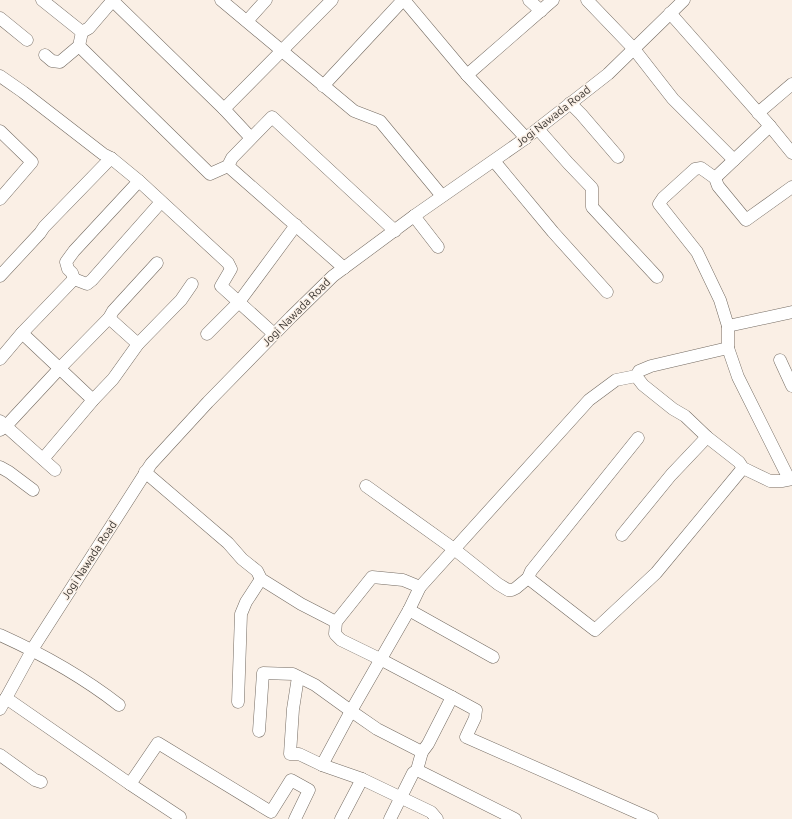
<svg xmlns="http://www.w3.org/2000/svg" width="792" height="819" font-family="Ubuntu,sans-serif">
  <style>
    .lines { fill: none; stroke-linecap: round; stroke-linejoin: round }
    .minor-casing { stroke: #746b62; stroke-width: 13 }
    .minor { stroke: #fff; stroke-width: 12 }
    .labels { text-anchor: middle; stroke-width: 3; stroke-linejoin: round; paint-order: stroke }
    .street-label { font-size: 11px; fill: #383430; stroke: #faefe5 }
  </style>
  <rect width="100%" height="100%" fill="#faefe5"/>
  <g class="lines">
    <g class="minor-casing">
      <g id="minor">
        <polyline points="42,0 82,32"/>
        <polyline points="221,0 354,111 380,121 442,196"/>
        <polyline points="404,0 467,75 526,138"/>
        <polyline points="529,0 541,11"/>
        <polyline points="587,0 634,49 673,99 734,160"/>
        <polyline points="113,1 224,109 251,138"/>
        <polyline points="670,13 770,126 792,153"/>
        <polyline points="0,18 27,40"/>
        <polyline points="247,21 266,0"/>
        <polyline points="79,46 210,174 228,166 232,158 272,117 395,231"/>
        <polyline points="45,55 52,61 60,62 79,46 82,32 89,28 113,0"/>
        <polyline points="467,75 553,0"/>
        <polyline points="0,76 23,92 103,154 111,158 139,181 228,263 231,269 221,286 274,334"/>
        <polyline points="323,86 403,0"/>
        <polyline points="570,103 581,114 618,157"/>
        <polyline points="224,109 332,0"/>
        <polyline points="758,113 792,84"/>
        <polyline points="538,129 568,163 592,188 592,207 657,277"/>
        <polyline points="0,131 32,162 0,199"/>
        <polyline points="494,161 553,232 607,292"/>
        <polyline points="228,166 344,268"/>
        <polyline points="715,178 770,126"/>
        <polyline points="414,216 438,247"/>
        <polyline points="0,276 40,233 44,227 111,158"/>
        <polyline points="74,279 72,273 68,269 66,262 74,251 139,181"/>
        <polyline points="74,279 87,284 92,280 161,202"/>
        <polyline points="109,318 138,344"/>
        <polyline points="728,326 792,312"/>
        <polyline points="22,333 93,400"/>
        <polyline points="207,334 239,302 296,225"/>
        <polyline points="0,359 22,333 74,279"/>
        <polyline points="780,360 792,386"/>
        <polyline points="636,376 643,385 673,409 685,416 707,437 739,462 743,468 770,481 783,481 792,479"/>
        <polyline points="0,421 55,470"/>
        <polyline points="0,430 6,426 59,369 109,318 113,311 157,263"/>
        <polyline points="43,459 93,400 113,379 138,344 181,300 192,284"/>
        <polyline points="0,467 9,472 33,490"/>
        <polyline points="145,472 228,543 242,559 257,571 261,579 301,604 336,622"/>
        <polyline points="789,479 738,377 728,348 728,326 720,300 697,252 659,204 663,198 695,169 701,168 715,178 718,186 746,220 792,187"/>
        <polyline points="366,486 454,549 498,584 508,590 512,590 516,588 528,578 531,571 638,438"/>
        <polyline points="622,535 671,475 707,437"/>
        <polyline points="528,578 595,630 656,573 743,468"/>
        <polyline points="409,610 493,657"/>
        <path d="M 0,635 C 42,654 83,677 119,705"/>
        <polyline points="298,677 293,709 290,754 299,754 322,765 362,779 431,812 437,819"/>
        <polyline points="452,697 476,710 475,718 466,737 652,819"/>
        <polyline points="6,698 130,784 180,817"/>
        <polyline points="238,702 241,614 246,602 261,579"/>
        <polyline points="0,709 35,645 151,464 208,402 291,317 333,276 414,216 526,138 608,74 684,0"/>
        <polyline points="259,731 263,673 293,674 315,685 351,711 377,729 422,752"/>
        <polyline points="0,755 35,780 41,782"/>
        <polyline points="322,765 351,711 409,610 420,587 589,400 616,380 636,376 639,371 651,366 728,348"/>
        <polyline points="417,770 515,819"/>
        <polyline points="130,784 158,743 271,812 291,780 309,790 295,819"/>
        <polyline points="341,819 362,779"/>
        <polyline points="390,819 413,773 417,770 422,752 428,744 452,697 380,659 341,640 335,634 336,622 372,577 403,580 420,587"/>
      </g>
    </g>
    <use href="#minor" class="minor"/>
  </g>
  <g class="labels">
    <g class="street-label">
      <text transform="translate(553 116) rotate(-38)" y="4">Jogi Nawada Road</text>
      <text transform="translate(296 312) rotate(-45)" y="4">Jogi Nawada Road</text>
      <text transform="translate(89 560) rotate(-57)" y="4">Jogi Nawada Road</text>
    </g>
  </g>
</svg>
